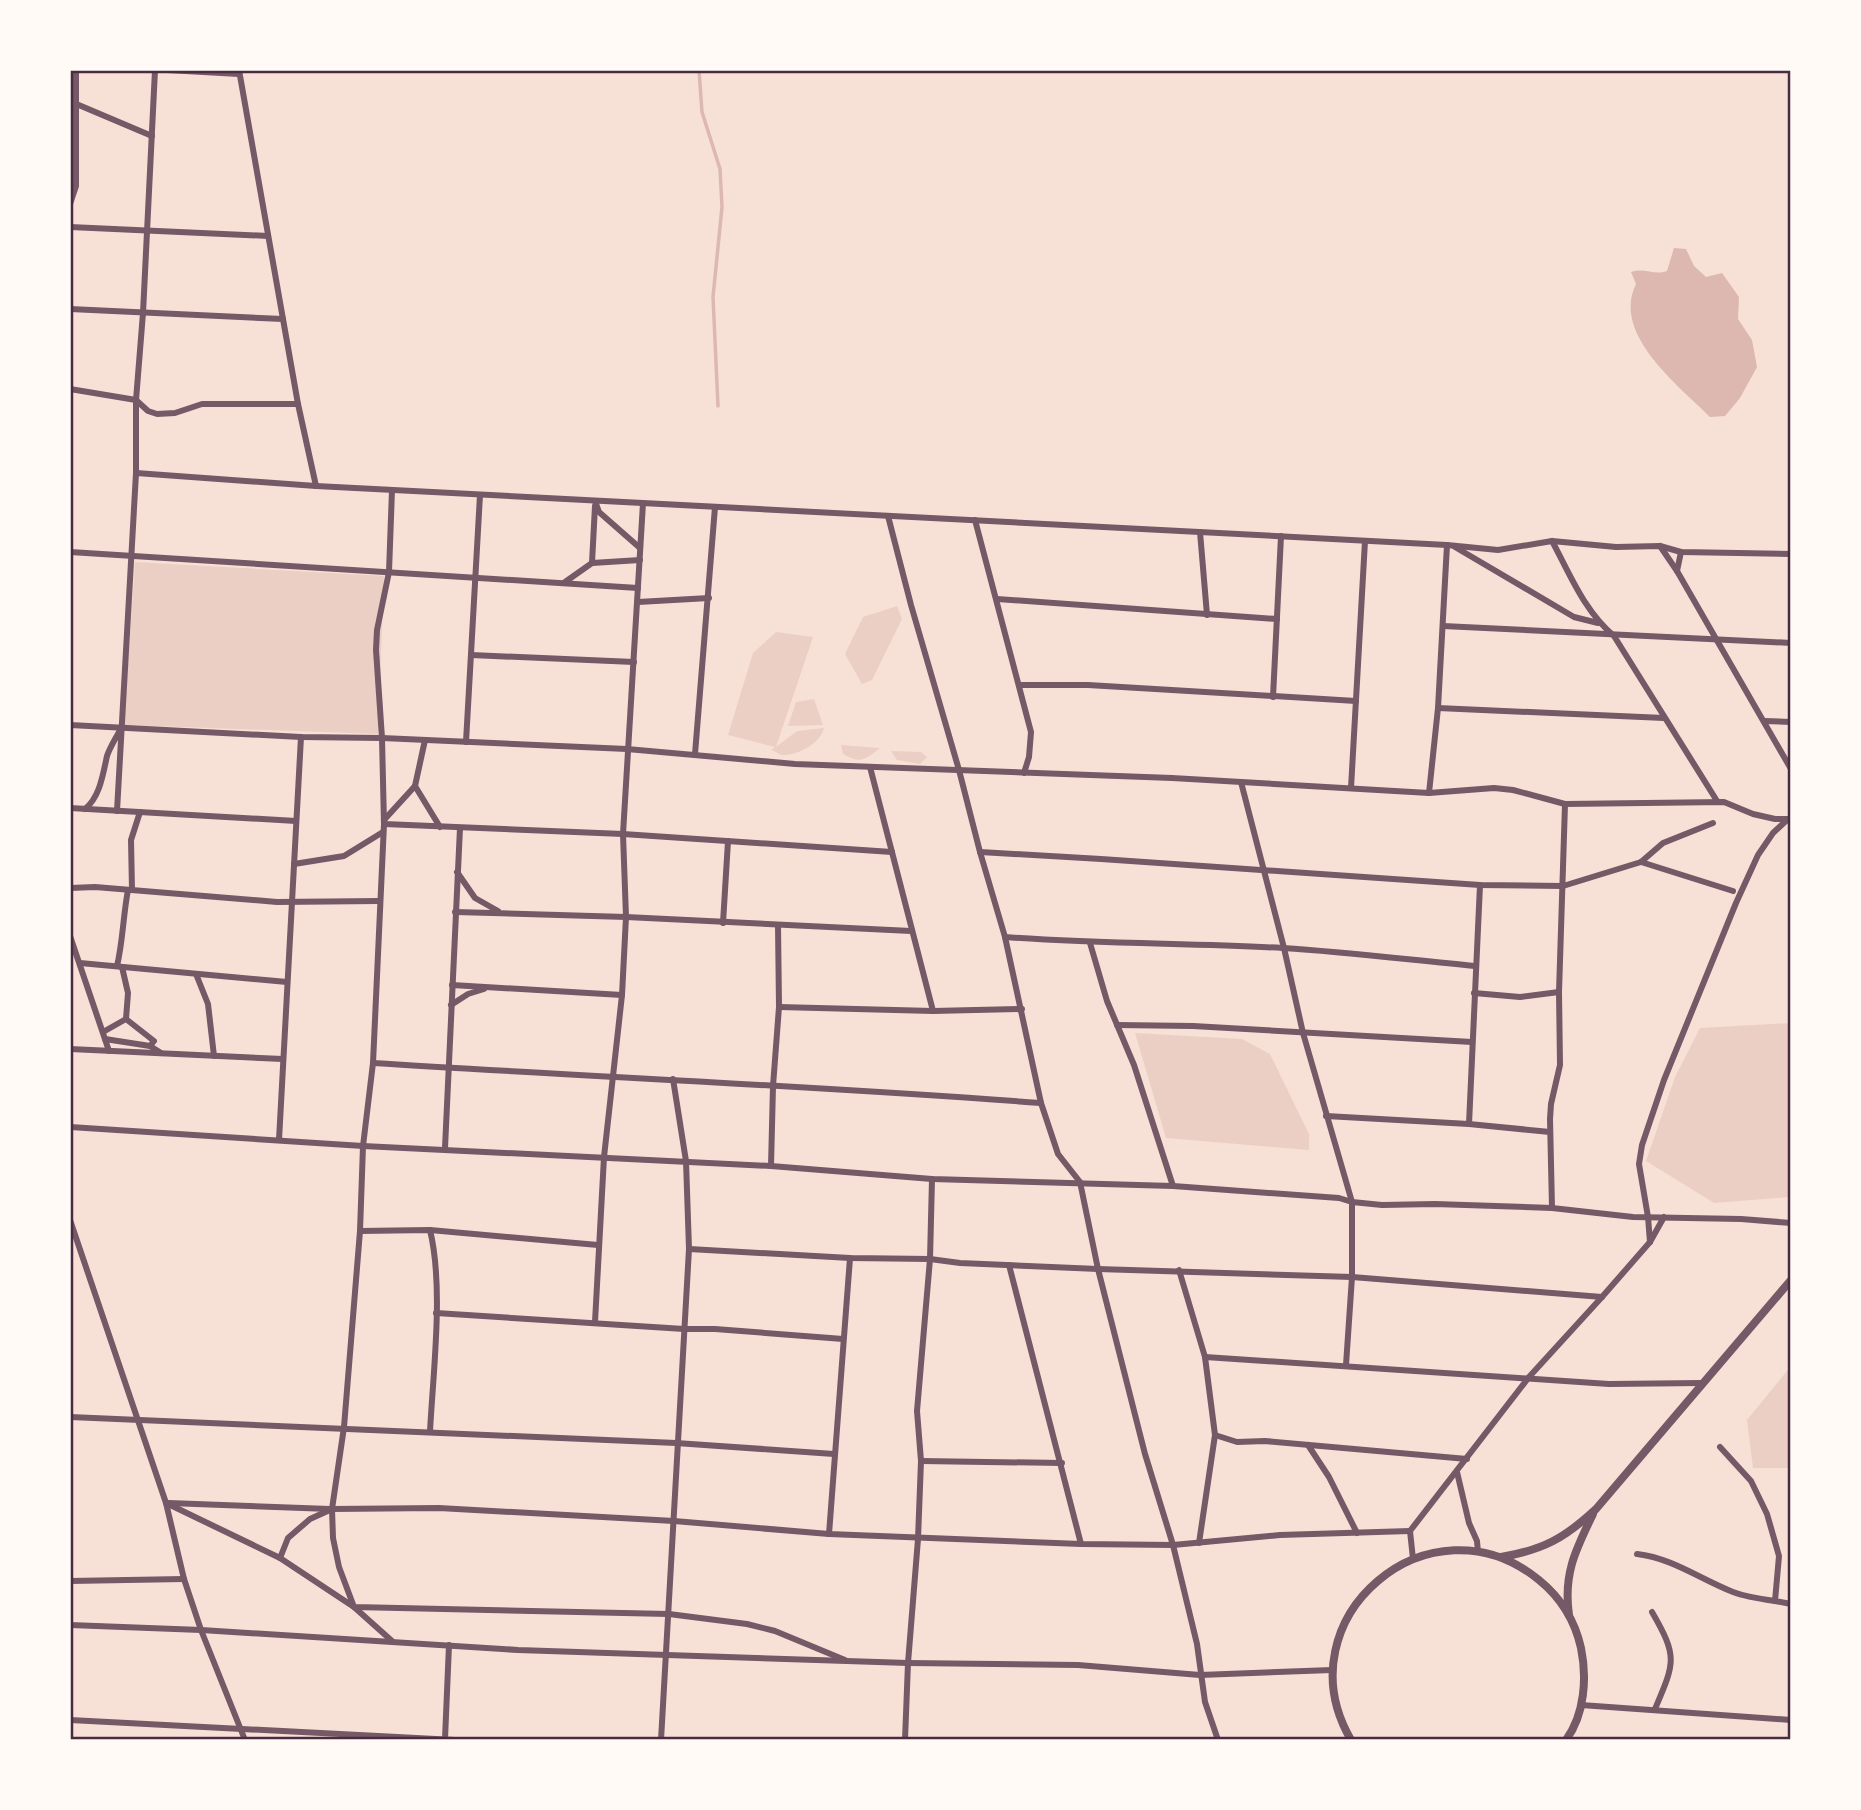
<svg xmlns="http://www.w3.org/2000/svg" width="1861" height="1810" font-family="Jost,sans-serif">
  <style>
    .green { fill: #ebcfc5 }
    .water { fill: #dcb8b0 }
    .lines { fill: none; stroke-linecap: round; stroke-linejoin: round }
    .stream { stroke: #dcb8b0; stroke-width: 3.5 }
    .minor { stroke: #755966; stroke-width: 6 }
    .tertiary { stroke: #755966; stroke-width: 8 }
    .neatline { fill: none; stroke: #4a2c40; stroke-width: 2.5 }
  </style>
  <rect width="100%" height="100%" fill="#f7e1d7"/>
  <g class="green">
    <polygon points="135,562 384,576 378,734 124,725"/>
    <polygon points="897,606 902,619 872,680 862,684 845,654 863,617"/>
    <path d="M 776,632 L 813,637 L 776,747 L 797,731 L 824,728 C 821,743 797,756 782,755 C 778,754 775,751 771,750 L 775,747 L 728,735 L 753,653 Z"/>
    <polygon points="814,699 823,725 788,726 796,702"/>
    <path d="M 841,745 L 880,748 C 865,760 860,764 843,754 Z"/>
    <polygon points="891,751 921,752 927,757 920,764 897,760"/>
    <polygon points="1791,1023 1791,1197 1714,1203 1646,1161 1675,1077 1700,1028"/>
    <polygon points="1135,1033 1242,1039 1270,1054 1309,1134 1309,1150 1166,1138"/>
    <polygon points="1791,1366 1791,1468 1753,1468 1747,1420"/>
  </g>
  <path class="water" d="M 1674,248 L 1686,249 L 1694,266 L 1706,277 L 1722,273 L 1739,297 L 1738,319 L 1752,340 L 1757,367 L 1740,398 L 1725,416 L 1710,417 C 1679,386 1611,334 1636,284 L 1631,272 C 1647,267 1652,276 1667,271 Z"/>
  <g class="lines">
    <polyline class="stream" points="699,70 702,112 720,169 722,207 713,297 718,406"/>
    <g class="minor">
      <polyline points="167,70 239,74"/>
      <polyline points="239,70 298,404 316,486"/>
      <polyline points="74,103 152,136"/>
      <polyline points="70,204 76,186 76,70"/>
      <polyline points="70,227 268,236"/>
      <polyline points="70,309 283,319"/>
      <polyline points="70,389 136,400 148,411 157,414 175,413 202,404 298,404"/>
      <polyline points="136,473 316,486 1447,545 1498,550 1552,541 1616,547 1660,546 1681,552 1791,554"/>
      <polyline points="392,490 389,572 377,630 376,650 382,738 384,824 373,1063 363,1146 360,1231 344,1427 332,1509 333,1538 339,1567 354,1607 669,1614 747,1624 775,1631 845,1660"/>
      <polyline points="595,501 599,512 640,548"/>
      <polyline points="888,516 911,605 959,770 980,852 1005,937 1041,1103 1058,1154 1080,1182 1098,1269 1145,1454 1173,1545 1197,1644 1205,1702 1218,1740"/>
      <polyline points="975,520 1031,732 1029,757 1024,773"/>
      <polyline points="1200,532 1207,615"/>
      <path d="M 1552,541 C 1570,574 1584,611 1614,636 L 1717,801"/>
      <polyline points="1660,546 1677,571 1791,769"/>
      <polyline points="1455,547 1574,617 1598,623"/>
      <polyline points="70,552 638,588"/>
      <polyline points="592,563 595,506"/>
      <polyline points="1677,571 1681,552"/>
      <polyline points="565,582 592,563 640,560"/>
      <polyline points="997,599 1277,619"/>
      <polyline points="638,602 709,598"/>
      <polyline points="1443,626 1791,643"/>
      <polyline points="471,655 634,662"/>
      <polyline points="1019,685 1088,685 1356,701"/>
      <polyline points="1273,697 1281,536"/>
      <polyline points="1438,708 1664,718"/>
      <polyline points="1764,721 1791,722"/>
      <polyline points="70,725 301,737 382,738 627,749 795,764 1172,778 1429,793 1494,788 1513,790 1565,804 1724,802 1753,814 1775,819 1791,819"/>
      <polyline points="466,742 480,495"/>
      <polyline points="695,754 715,507"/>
      <polyline points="870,767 933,1011"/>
      <polyline points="1241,782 1284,948 1303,1033 1352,1202 1352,1277 1346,1365"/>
      <polyline points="415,786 440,827"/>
      <polyline points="1351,788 1365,541"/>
      <polyline points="1429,793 1438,708 1447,545"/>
      <polyline points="70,808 296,821"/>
      <path d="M 85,809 C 100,797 103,774 107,756 C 110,747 116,738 120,730"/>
      <polyline points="117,811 136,473 136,400 143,313 155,70"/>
      <polyline points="384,820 415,786 425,740"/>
      <polyline points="384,824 623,834 892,852"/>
      <polyline points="980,852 1101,859 1480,885 1563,886 1641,862 1663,843 1713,823"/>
      <polyline points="1641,862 1733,891"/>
      <polyline points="294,864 344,856 383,832"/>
      <polyline points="457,872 475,898 498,911"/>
      <polyline points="70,888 95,887 277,902 379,901"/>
      <polyline points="132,890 131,840 140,812"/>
      <polyline points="455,912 626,917 911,931"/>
      <polyline points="723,923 728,841"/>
      <polyline points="70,936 109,1051"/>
      <path d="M 1005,937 C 1098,944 1191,943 1283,948 C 1347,952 1411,960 1475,966"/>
      <polyline points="1090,943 1107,1001 1134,1065 1173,1186"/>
      <polyline points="80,963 287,982"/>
      <path d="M 117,966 C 123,941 123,916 128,890"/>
      <polyline points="196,974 208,1004 214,1056"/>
      <polyline points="452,985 622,995"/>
      <polyline points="1474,993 1520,997 1559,992"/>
      <polyline points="451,1005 468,994 484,989"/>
      <polyline points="779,1007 933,1011 1022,1009"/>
      <polyline points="126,1019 154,1041 150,1046 161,1053"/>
      <polyline points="1117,1025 1193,1026 1472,1042"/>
      <polyline points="103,1032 126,1019 128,993 122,967"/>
      <polyline points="105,1039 150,1046"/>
      <polyline points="70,1049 283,1059"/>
      <path d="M 373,1063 C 596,1077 818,1086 1041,1103"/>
      <polyline points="1326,1116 1469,1124 1550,1132"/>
      <polyline points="1469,1124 1480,885"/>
      <polyline points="70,1127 363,1146 771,1166 932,1179 1173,1186 1339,1198 1352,1202 1382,1205 1435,1204 1552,1208 1633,1217 1741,1219 1791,1223"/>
      <polyline points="279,1140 301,737"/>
      <polyline points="445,1148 460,828"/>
      <polyline points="771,1166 773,1086 779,1007 778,925"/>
      <polyline points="1552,1208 1550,1119 1551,1104 1560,1065 1559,992 1565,804"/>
      <polyline points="70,1220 166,1503 184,1579 201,1630 245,1740"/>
      <polyline points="360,1231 430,1230 598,1245"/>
      <polyline points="1650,1242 1648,1217 1639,1164 1642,1145 1664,1080 1736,903 1758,855 1773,833 1788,819"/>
      <polyline points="689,1249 850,1258 930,1259 960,1263 1098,1269 1352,1277 1602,1297"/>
      <polyline points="1009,1265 1081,1544"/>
      <polyline points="1179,1270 1205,1357 1215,1435 1199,1543"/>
      <polyline points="436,1313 684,1329 715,1329 843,1339"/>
      <polyline points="595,1322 604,1157 622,995 626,917 623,834 643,503"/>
      <polyline points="1205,1357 1609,1384 1702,1383"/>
      <polyline points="70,1417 676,1443 834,1454"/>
      <path d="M 430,1432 C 433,1372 444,1288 430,1230"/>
      <polyline points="1215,1435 1237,1442 1265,1441 1467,1459"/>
      <polyline points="1308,1445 1329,1477 1357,1533"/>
      <polyline points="1720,1447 1751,1481 1767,1514 1779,1556 1775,1601 1791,1604"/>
      <polyline points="921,1461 1062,1463"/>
      <polyline points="1457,1472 1469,1523 1477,1541 1478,1552"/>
      <polyline points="166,1503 280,1558 288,1538 310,1519 332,1509 439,1508 674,1521 829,1534 1081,1544 1173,1545 1280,1535 1410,1531"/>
      <polyline points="169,1503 330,1509"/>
      <polyline points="829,1534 850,1258"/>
      <path d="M 1637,1554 C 1672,1558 1700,1579 1733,1592 C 1746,1597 1761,1599 1775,1601"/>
      <polyline points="280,1558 354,1607 392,1641"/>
      <polyline points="1413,1559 1410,1531 1529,1377 1602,1297 1650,1242 1664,1217"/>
      <polyline points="70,1581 184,1579"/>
      <path d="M 1652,1612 C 1678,1657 1675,1662 1655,1709"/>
      <polyline points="70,1625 201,1630 518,1650 908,1663 1078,1665 1200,1675 1332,1670"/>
      <polyline points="1581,1705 1791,1720"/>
      <polyline points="70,1720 455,1740"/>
      <polyline points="445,1739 449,1645"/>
      <polyline points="661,1740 689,1249 686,1161 673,1079"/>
      <polyline points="905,1740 908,1663 918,1539 921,1461 917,1411 930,1259 932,1179"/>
    </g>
    <g class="tertiary">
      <path d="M 1501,1557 C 1543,1550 1565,1538 1596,1509 L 1791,1280"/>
      <path d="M 1569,1615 C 1563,1574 1576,1549 1593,1514"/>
      <path d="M 1351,1740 C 1280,1618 1431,1491 1539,1580 C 1560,1597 1575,1621 1581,1648 C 1587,1677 1585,1714 1566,1740"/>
    </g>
  </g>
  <rect width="1861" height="1810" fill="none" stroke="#fffaf5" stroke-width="144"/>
  <rect x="72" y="72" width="1717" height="1666" class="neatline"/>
</svg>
